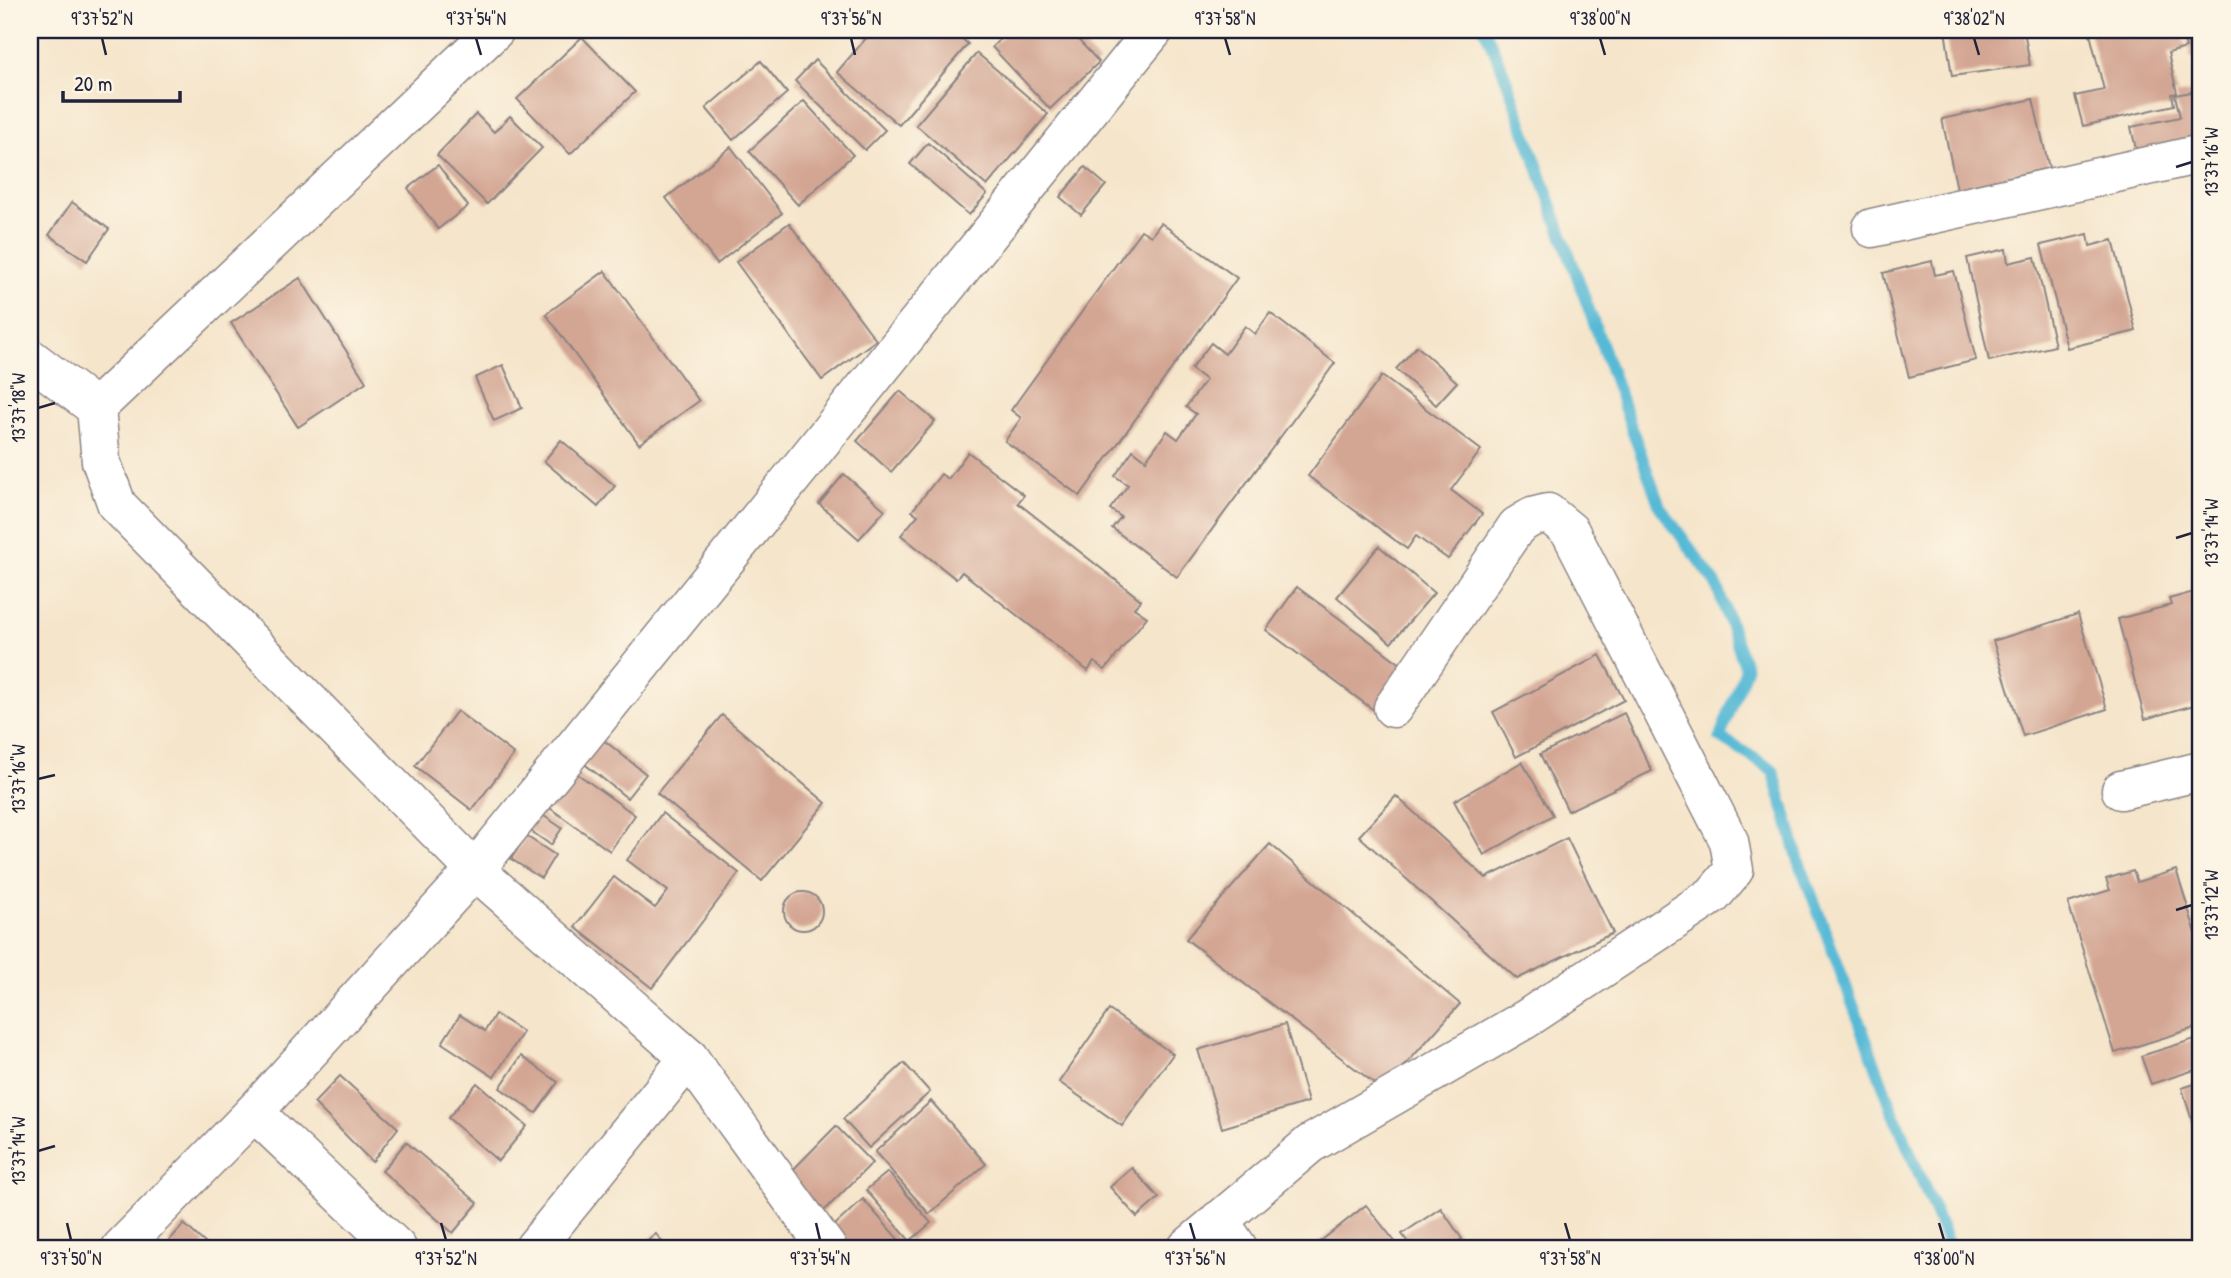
<svg xmlns="http://www.w3.org/2000/svg" width="2231" height="1278" font-family="'Patrick Hand',sans-serif">
  <style>
    .lines { fill: none; stroke-linecap: round; stroke-linejoin: round }
    .stream { stroke: #56b9d5; stroke-width: 12 }
    .building { fill: #d3a593 }
    .minor-casing { stroke: #8c8483; stroke-width: 41 }
    .minor { stroke: #fff; stroke-width: 38 }
    .ticks { fill: none; stroke: #22223b; stroke-width: 2.5 }
    .neatline { fill: none; stroke: #22223b; stroke-width: 2.5 }
    .ticks-label { font-size: 18px; text-anchor: middle; fill: #22223b }
  </style>
  <rect width="100%" height="100%" fill="#fcf5e5"/>
  <filter id="ink" filterUnits="userSpaceOnUse"><feTurbulence type="fractalNoise" baseFrequency=".0143" numOctaves="2"/><feDisplacementMap in="SourceGraphic" scale="14" xChannelSelector="R" yChannelSelector="G"/><feConvolveMatrix kernelMatrix="1 2 1 2 8 2 1 2 1" color-interpolation-filters="sRGB"/></filter>
  <filter id="wash" filterUnits="userSpaceOnUse"><feTurbulence type="fractalNoise" baseFrequency=".00686" numOctaves="4" result="noise"/><feDisplacementMap in="SourceGraphic" scale="28" xChannelSelector="R" yChannelSelector="G"/><feGaussianBlur stdDeviation="1.57" result="paint"/><feColorMatrix in="noise" values="0 0 0 0 0 0 0 0 0 0 0 0 0 0 0 0 0 1.4 0 .05"/><feComposite in="paint" operator="in"/></filter>
  <g filter="url(#wash)">
    <rect width="100%" height="100%" fill="#f5e5cb"/>
    <g class="lines">
      <polyline class="stream" points="1485,30 1504,73 1660,507 1716,584 1746,669 1720,737 1773,770 1799,861 1892,1109 1950,1248"/>
    </g>
    <g id="blocks">
      <g class="building">
        <polygon points="873,30 952,30 968,44 899,125 837,72"/>
        <polygon points="1009,30 1069,30 1099,62 1050,109 992,47"/>
        <polygon points="1945,30 2024,30 2030,65 1952,76"/>
        <polygon points="2089,30 2182,30 2186,48 2168,53 2177,93 2172,94 2174,105 2083,126 2075,96 2104,90"/>
        <polygon points="2186,30 2201,30 2201,57 2191,59"/>
        <polygon points="582,37 635,92 570,154 517,99"/>
        <polygon points="977,53 1048,114 987,186 916,125"/>
        <polygon points="815,60 885,130 865,150 795,81"/>
        <polygon points="761,61 787,93 733,140 706,108"/>
        <polygon points="2197,91 2201,112 2201,150 2139,163 2131,127 2180,117 2175,95"/>
        <polygon points="2033,99 2049,168 1957,189 1942,119"/>
        <polygon points="804,101 853,155 798,205 749,151"/>
        <polygon points="476,114 494,132 510,116 542,148 487,204 437,155"/>
        <polygon points="928,143 987,194 969,215 910,164"/>
        <polygon points="731,147 782,213 717,264 666,198"/>
        <polygon points="438,165 468,206 438,229 408,188"/>
        <polygon points="1085,167 1106,185 1081,215 1060,197"/>
        <polygon points="72,202 109,229 87,261 49,235"/>
        <polygon points="789,223 876,340 822,380 736,262"/>
        <polygon points="1161,223 1237,278 1080,496 1005,441 1021,418 1011,410 1141,230 1151,236"/>
        <polygon points="2088,234 2090,246 2113,240 2136,331 2067,348 2041,245"/>
        <polygon points="2006,249 2008,263 2035,257 2055,346 1989,361 1967,258"/>
        <polygon points="1932,261 1935,275 1954,271 1976,360 1909,377 1883,273"/>
        <polygon points="605,271 699,401 639,444 546,314"/>
        <polygon points="300,278 366,382 298,427 231,323"/>
        <polygon points="1270,313 1335,363 1177,577 1112,528 1121,517 1110,509 1128,485 1115,476 1133,450 1146,460 1167,431 1178,439 1196,414 1186,407 1206,380 1191,369 1211,343 1225,354 1245,326 1255,334"/>
        <polygon points="1417,346 1457,382 1436,405 1396,369"/>
        <polygon points="503,365 522,408 494,421 475,378"/>
        <polygon points="1382,376 1481,450 1451,490 1482,514 1448,559 1416,536 1407,549 1308,476"/>
        <polygon points="900,391 935,421 891,472 857,441"/>
        <polygon points="561,440 615,486 598,507 544,461"/>
        <polygon points="968,452 1024,495 1018,503 1141,600 1134,608 1147,617 1105,670 1094,662 1088,671 962,572 956,579 901,535 918,515 912,511 941,474 948,479"/>
        <polygon points="844,474 885,510 859,539 819,504"/>
        <polygon points="1379,546 1434,593 1391,643 1337,597"/>
        <polygon points="1297,587 1406,668 1375,711 1266,630"/>
        <polygon points="2201,590 2201,703 2145,719 2118,619 2171,605 2169,599"/>
        <polygon points="2078,614 2107,709 2023,736 1993,641"/>
        <polygon points="1600,655 1624,700 1516,757 1493,712"/>
        <polygon points="457,711 514,754 472,810 415,766"/>
        <polygon points="1624,713 1652,771 1568,811 1540,754"/>
        <polygon points="722,715 826,803 762,881 657,793"/>
        <polygon points="595,733 646,774 627,798 576,757"/>
        <polygon points="1522,762 1553,815 1484,855 1454,801"/>
        <polygon points="572,770 635,815 610,851 547,806"/>
        <polygon points="1396,796 1486,878 1567,838 1613,933 1517,979 1359,836"/>
        <polygon points="538,812 562,828 551,845 528,829"/>
        <polygon points="662,813 739,873 652,988 575,927 614,877 655,908 668,891 627,860"/>
        <polygon points="526,836 555,855 541,878 511,859"/>
        <polygon points="1270,844 1460,1004 1383,1090 1186,939"/>
        <polygon points="2176,870 2201,949 2201,1026 2115,1053 2068,903 2110,890 2106,879 2133,871 2137,882"/>
        <circle cx="803" cy="911" r="19"/>
        <polygon points="1109,1010 1173,1054 1122,1126 1059,1082"/>
        <polygon points="495,1014 523,1032 494,1077 442,1043 460,1015 485,1031"/>
        <polygon points="1285,1024 1308,1102 1222,1128 1198,1050"/>
        <polygon points="2201,1037 2201,1068 2151,1084 2141,1056"/>
        <polygon points="521,1056 558,1082 536,1113 500,1088"/>
        <polygon points="904,1063 930,1092 869,1148 843,1119"/>
        <polygon points="340,1076 398,1128 372,1162 314,1103"/>
        <polygon points="2201,1082 2201,1150 2182,1088"/>
        <polygon points="477,1083 527,1126 498,1161 448,1118"/>
        <polygon points="931,1101 986,1164 929,1214 875,1152"/>
        <polygon points="836,1126 872,1163 818,1217 782,1181"/>
        <polygon points="406,1142 478,1203 453,1233 382,1171"/>
        <polygon points="1132,1168 1159,1198 1137,1217 1110,1187"/>
        <polygon points="888,1172 931,1223 910,1241 866,1190"/>
        <polygon points="863,1199 905,1247 904,1248 833,1248 823,1236"/>
        <polygon points="1366,1205 1400,1248 1312,1248"/>
        <polygon points="1441,1208 1462,1239 1448,1248 1412,1248 1402,1234"/>
        <polygon points="184,1224 205,1243 201,1248 175,1248 168,1242"/>
        <polygon points="656,1234 667,1248 638,1248"/>
      </g>
    </g>
  </g>
  <g filter="url(#ink)">
    <use href="#blocks" fill-opacity="0" stroke="#8c8483" stroke-width="2"/>
    <g class="lines">
      <g class="minor-casing">
        <g id="minor">
          <polyline points="1872,228 2201,154"/>
          <polyline points="30,358 96,408 101,461 117,505 475,870 689,1058 827,1248"/>
          <polyline points="96,408 495,30"/>
          <polyline points="2121,790 2201,771"/>
          <polyline points="254,1112 397,1248"/>
          <polyline points="1219,1220 1238,1248"/>
          <polyline points="121,1248 254,1112 475,870 1154,30"/>
          <polyline points="534,1248 689,1058"/>
          <polyline points="1187,1248 1310,1144 1526,1019 1713,895 1734,870 1729,841 1570,531 1548,513 1532,517 1517,526 1393,708"/>
        </g>
      </g>
      <use href="#minor" class="minor"/>
    </g>
  </g>
  <path class="ticks" d="M 102,38 L 106,55M 476,38 L 481,55M 851,38 L 855,55M 1225,38 L 1230,55M 1600,38 L 1605,55M 1974,38 L 1979,55M 2176,167 L 2192,162M 38,408 L 55,403M 2176,538 L 2192,533M 38,779 L 55,775M 2176,910 L 2192,905M 38,1151 L 55,1146M 67,1223 L 71,1240M 441,1223 L 446,1240M 816,1223 L 820,1240M 1190,1223 L 1195,1240M 1565,1223 L 1570,1240M 1939,1223 L 1944,1240"/>
  <rect width="2231" height="1278" fill="none" stroke="#fcf5e5" stroke-width="77"/>
  <path d="M63 91v10h117v-10" fill="none" stroke="#22223b" stroke-width="3.5"/>
  <text x="74" y="91" font-size="21" fill="#22223b" stroke="#fcf5e5" stroke-width="5" paint-order="stroke">20 m</text>
  <rect x="38" y="38" width="2154" height="1202" class="neatline"/>
  <g class="ticks-label">
    <text x="102" y="25">9°37'52"N</text>
    <text x="476" y="25">9°37'54"N</text>
    <text x="851" y="25">9°37'56"N</text>
    <text x="1225" y="25">9°37'58"N</text>
    <text x="1600" y="25">9°38'00"N</text>
    <text x="1974" y="25">9°38'02"N</text>
    <text transform="translate(2212 162) rotate(-90)" y="6">13°37'16"W</text>
    <text transform="translate(19 408) rotate(-90)" y="6">13°37'18"W</text>
    <text transform="translate(2212 533) rotate(-90)" y="6">13°37'14"W</text>
    <text transform="translate(19 779) rotate(-90)" y="6">13°37'16"W</text>
    <text transform="translate(2212 905) rotate(-90)" y="6">13°37'12"W</text>
    <text transform="translate(19 1151) rotate(-90)" y="6">13°37'14"W</text>
    <text x="71" y="1265">9°37'50"N</text>
    <text x="446" y="1265">9°37'52"N</text>
    <text x="820" y="1265">9°37'54"N</text>
    <text x="1195" y="1265">9°37'56"N</text>
    <text x="1570" y="1265">9°37'58"N</text>
    <text x="1944" y="1265">9°38'00"N</text>
  </g>
</svg>
